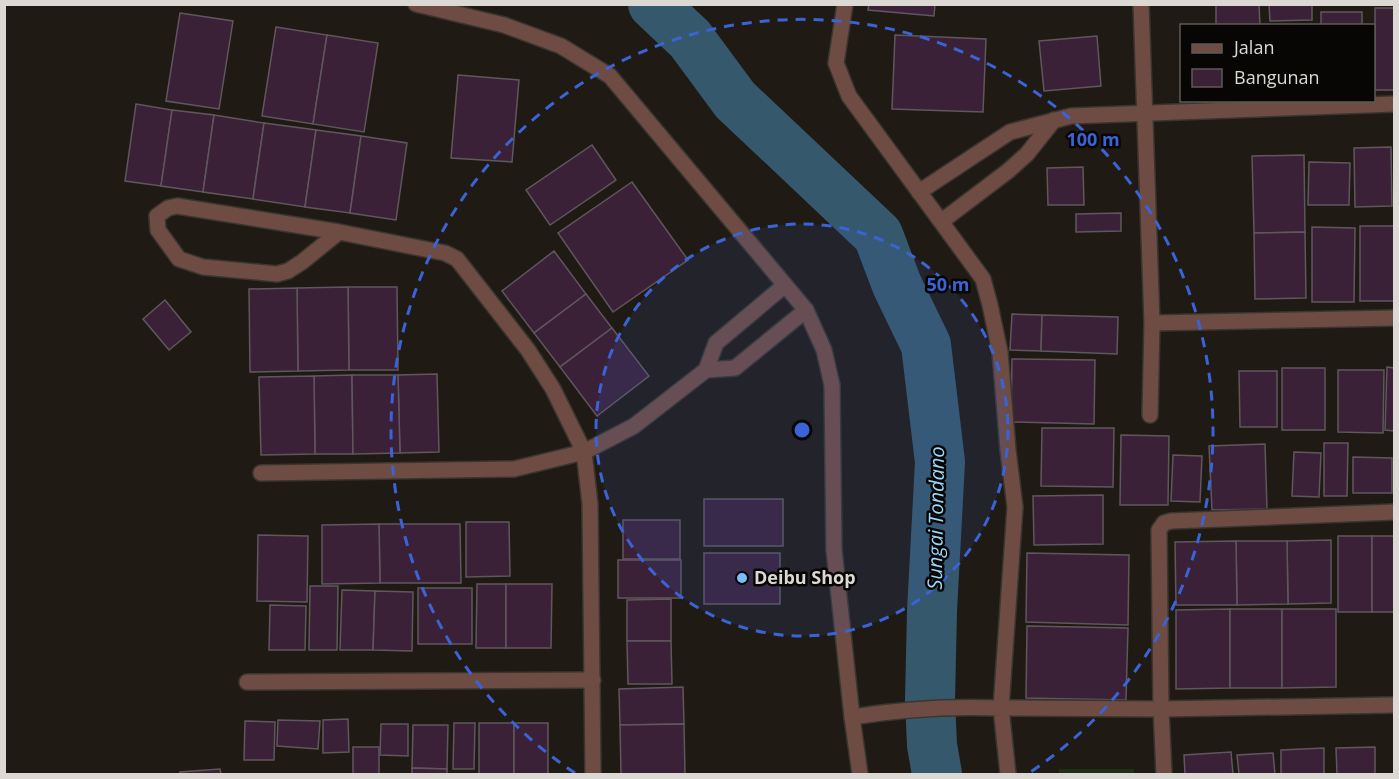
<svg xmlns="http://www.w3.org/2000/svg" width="1399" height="779" font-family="'Open Sans',sans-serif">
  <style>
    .green { fill: #1f2f17 }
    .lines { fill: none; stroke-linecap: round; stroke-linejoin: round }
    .river { stroke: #36586c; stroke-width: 50 }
    .building { fill: #3a2137; stroke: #5f575d; stroke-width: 1.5 }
    .minor-casing { stroke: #39362f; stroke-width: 18 }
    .minor { stroke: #6e4b43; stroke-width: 15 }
    .ring { fill: none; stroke: #3a63d7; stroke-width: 3; stroke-dasharray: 10 8 }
    .poi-dot { fill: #78bff7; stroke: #080604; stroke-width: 2 }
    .labels { text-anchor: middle; stroke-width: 5; stroke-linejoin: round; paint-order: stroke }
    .poi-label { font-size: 18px; font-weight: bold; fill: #dcd9d4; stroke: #080604; text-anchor: start }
    .water-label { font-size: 20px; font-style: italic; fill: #9ad8fd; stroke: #080604 }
    .centre { fill: #3a63d7; stroke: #080604; stroke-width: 3 }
    .ring-label { font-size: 18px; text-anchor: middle; font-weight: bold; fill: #3a63d7; stroke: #080604; stroke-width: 5; stroke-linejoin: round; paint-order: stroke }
  </style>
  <rect width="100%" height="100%" fill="#1f1b14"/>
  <rect class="green" x="1059" y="769" width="75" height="5"/>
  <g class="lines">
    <polyline class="river" points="653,4 690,39 735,100 878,235 897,285 926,345 940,462 932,611 930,700 932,745 937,774"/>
  </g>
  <g class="building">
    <polygon points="869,4 935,4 934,16 868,10"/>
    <polygon points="1216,4 1259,4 1260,26 1216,26"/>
    <polygon points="1269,4 1312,4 1312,20 1270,21"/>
    <rect x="1375" y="8" width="19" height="82"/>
    <rect x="1321" y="12" width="41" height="14"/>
    <polygon points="180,13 233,21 219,109 166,101"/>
    <polygon points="276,27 327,35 313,124 262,116"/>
    <polygon points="327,35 378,43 364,132 313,124"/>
    <polygon points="895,35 986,39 983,112 892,109"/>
    <polygon points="1097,36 1101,86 1044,91 1039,41"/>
    <polygon points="458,75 519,80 512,162 451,158"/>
    <polygon points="136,104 172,110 161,186 125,181"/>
    <polygon points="172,110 214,115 203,192 161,186"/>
    <polygon points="214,115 264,123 253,199 203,192"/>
    <polygon points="264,123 316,130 305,207 253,199"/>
    <polygon points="316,130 361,136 350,213 305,207"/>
    <polygon points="361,136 407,143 396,220 350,213"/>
    <polygon points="592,145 616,180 550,225 526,190"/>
    <polygon points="1391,147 1392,206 1355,207 1354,148"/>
    <polygon points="1304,155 1305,232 1254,233 1252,156"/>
    <polygon points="1309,162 1350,163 1349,205 1308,205"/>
    <polygon points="1083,167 1084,205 1048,205 1047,168"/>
    <polygon points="632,182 688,260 613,312 558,233"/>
    <polygon points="1121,213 1121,231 1076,232 1076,214"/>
    <rect x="1360" y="226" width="34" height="75"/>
    <polygon points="1312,227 1355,228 1354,302 1312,302"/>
    <polygon points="1305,232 1306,298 1255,299 1254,233"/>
    <polygon points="554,251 586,294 534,333 502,291"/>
    <polygon points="348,287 397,287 398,370 349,370"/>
    <polygon points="348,287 349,370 298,371 297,288"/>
    <polygon points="297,288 298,371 250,372 249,289"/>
    <polygon points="586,294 612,328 560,367 534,333"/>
    <polygon points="165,300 191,332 169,350 143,319"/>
    <polygon points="1012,314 1042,315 1041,351 1010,350"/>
    <polygon points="1042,315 1118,317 1117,354 1041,351"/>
    <polygon points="612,328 649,376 597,416 560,367"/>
    <polygon points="1012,359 1095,360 1094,424 1011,422"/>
    <polygon points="1387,367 1394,368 1394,431 1385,430"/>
    <rect x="1282" y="368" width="43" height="62"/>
    <polygon points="1338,370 1384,370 1383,433 1338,432"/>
    <polygon points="1239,371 1277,371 1277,427 1240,427"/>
    <polygon points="437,374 439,452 400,453 398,375"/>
    <polygon points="352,375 353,454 315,454 314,376"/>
    <polygon points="352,375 398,375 400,453 353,454"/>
    <polygon points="314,376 315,454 261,455 259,377"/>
    <polygon points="1042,428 1114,428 1113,487 1041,486"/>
    <polygon points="1121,435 1169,436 1168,505 1120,505"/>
    <polygon points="1324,443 1348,443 1347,496 1324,496"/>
    <polygon points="1265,444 1267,509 1212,510 1209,446"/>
    <polygon points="1294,452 1321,453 1319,497 1292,496"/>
    <polygon points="1173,455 1202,456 1200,502 1171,501"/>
    <polygon points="1353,457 1392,458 1392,493 1353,493"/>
    <polygon points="1103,495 1103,544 1034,545 1033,496"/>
    <rect x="704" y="499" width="79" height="47"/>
    <rect x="623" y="520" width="57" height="39"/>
    <polygon points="466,522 509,522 510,576 466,577"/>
    <polygon points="379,524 460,524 461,583 380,583"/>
    <polygon points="379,524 380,583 322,584 322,525"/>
    <polygon points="258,535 308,536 307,602 257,601"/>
    <rect x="1338" y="536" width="34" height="76"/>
    <rect x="1372" y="536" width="22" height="76"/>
    <polygon points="1331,540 1331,603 1288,604 1287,541"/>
    <polygon points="1236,541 1287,541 1288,604 1237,605"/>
    <polygon points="1236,541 1237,605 1176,605 1175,542"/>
    <rect x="704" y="553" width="76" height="51"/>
    <polygon points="1027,553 1129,555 1128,625 1026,622"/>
    <rect x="618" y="560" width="63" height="38"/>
    <polygon points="477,584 506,584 506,648 476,648"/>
    <polygon points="506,584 552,584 551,648 506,648"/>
    <polygon points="310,586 338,586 337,650 309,650"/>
    <rect x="418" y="588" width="54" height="56"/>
    <polygon points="342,590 375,591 373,650 340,650"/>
    <polygon points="375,591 413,592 412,651 373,650"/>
    <polygon points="671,599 671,641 627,641 627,600"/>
    <polygon points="270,605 306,606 305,650 269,650"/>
    <polygon points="1230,609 1230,688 1176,689 1176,610"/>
    <rect x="1230" y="609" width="52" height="79"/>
    <polygon points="1282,609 1336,609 1336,687 1282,688"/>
    <polygon points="1027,626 1128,628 1126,700 1026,698"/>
    <polygon points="627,641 671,641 672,684 628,684"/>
    <polygon points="683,687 684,724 620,725 619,689"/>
    <polygon points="348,719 349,752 323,753 323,720"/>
    <polygon points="278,720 320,721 318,749 277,746"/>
    <polygon points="245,721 275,722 274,760 244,760"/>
    <polygon points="454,723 475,723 474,769 453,769"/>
    <rect x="479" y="723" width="35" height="51"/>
    <rect x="514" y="723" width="34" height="51"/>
    <polygon points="381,724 408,724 408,756 380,755"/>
    <polygon points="684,724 685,774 621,774 620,725"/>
    <polygon points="413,725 448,725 447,769 412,768"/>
    <rect x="353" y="747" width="26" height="27"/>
    <polygon points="1375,747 1375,774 1337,774 1336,748"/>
    <polygon points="1324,748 1324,774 1281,774 1281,750"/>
    <polygon points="1231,752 1233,774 1185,774 1184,755"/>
    <polygon points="1273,753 1275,774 1239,774 1237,755"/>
    <polygon points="412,768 447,769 447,774 412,774"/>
    <polygon points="220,769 221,774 180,774 180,772"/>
  </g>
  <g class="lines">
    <g class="minor-casing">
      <g id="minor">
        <polyline points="416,4 504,25 561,46 610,76 806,310 824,350 832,385 834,550 852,717 860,774"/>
        <polyline points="845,4 836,63 849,96 983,279 990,305 1000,352 1008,450 1015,507 1001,708 1161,709 1394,705"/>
        <polyline points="1141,4 1152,323 1150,415"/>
        <polyline points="919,192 1010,132 1071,116 1394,104"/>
        <polyline points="942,221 1008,171 1027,154 1054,120"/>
        <polyline points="339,232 302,262 288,271 277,274 203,267 179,259 158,230 157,216 168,208 177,206 339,232 445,253 457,259 528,350 553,389 584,452 634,426 706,370 716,343 785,285"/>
        <polyline points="1152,323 1394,318"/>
        <polyline points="706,370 735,368 806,310"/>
        <polyline points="261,473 514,469 584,452 590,504 593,774"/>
        <polyline points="247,682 593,680"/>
        <path d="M 852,717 C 901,709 951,706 1001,708 L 1008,774"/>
        <polyline points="1164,774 1161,709 1159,530 1164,523 1171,521 1394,512"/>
      </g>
    </g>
    <use href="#minor" class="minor"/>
  </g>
  <circle cx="802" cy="430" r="206" fill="#3a63d7" fill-opacity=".12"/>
  <g class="ring">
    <circle cx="802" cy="430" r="206"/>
    <path d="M575 773A411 411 0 1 1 1029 773"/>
  </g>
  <circle class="poi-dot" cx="742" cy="578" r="6"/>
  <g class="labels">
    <g class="poi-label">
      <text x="754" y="584">Deibu Shop</text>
    </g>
    <g class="water-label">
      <text transform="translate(936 518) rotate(-89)" y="7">Sungai Tondano</text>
    </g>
  </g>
  <circle cx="802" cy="430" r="9" class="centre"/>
  <g class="ring-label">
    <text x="1093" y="146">100 m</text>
    <text x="948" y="291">50 m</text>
  </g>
  <rect width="1399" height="779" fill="none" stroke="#dcd9d4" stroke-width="12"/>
  <rect x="1180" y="24" width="195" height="78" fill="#080604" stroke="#5d5a57" stroke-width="1.5"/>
  <rect x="1192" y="44" width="30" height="9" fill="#6e4b43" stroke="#5d5a57" stroke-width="1.5"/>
  <text x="1234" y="54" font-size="18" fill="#dcd9d4">Jalan</text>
  <rect x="1192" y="69" width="30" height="18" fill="#3a2137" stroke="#5d5a57" stroke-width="1.5"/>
  <text x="1234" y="84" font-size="18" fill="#dcd9d4">Bangunan</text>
</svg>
